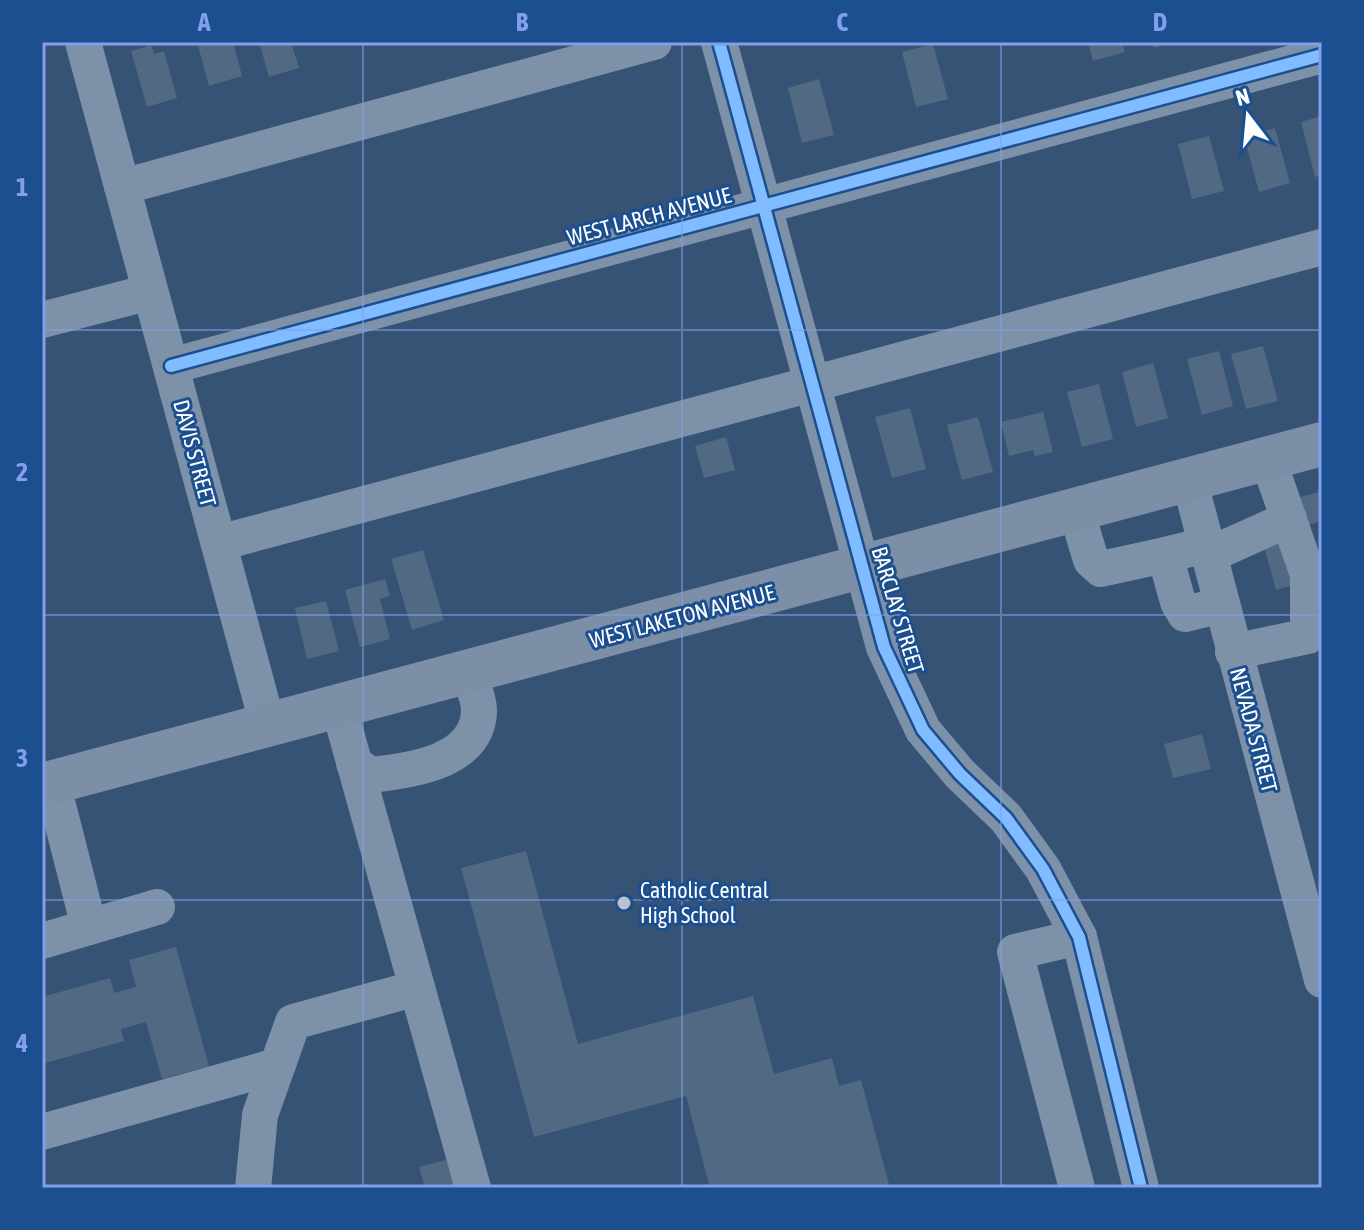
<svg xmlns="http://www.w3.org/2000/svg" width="1364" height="1230" font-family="'Asap Condensed',sans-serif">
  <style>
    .building { fill: #526984 }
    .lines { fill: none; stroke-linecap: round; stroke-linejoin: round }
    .minor { stroke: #7d92a8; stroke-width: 36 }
    .major { stroke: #7d8ea7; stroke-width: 44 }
    .cycleway-casing { stroke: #1b4f8f; stroke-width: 17 }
    .cycleway { stroke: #80bcff; stroke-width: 12 }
    .grid { fill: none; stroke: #839eea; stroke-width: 2; stroke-opacity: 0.55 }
    .poi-dot { fill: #b9c2ce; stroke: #1b4f8f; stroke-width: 3 }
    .labels { text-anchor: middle; stroke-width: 6; stroke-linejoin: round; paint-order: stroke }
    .street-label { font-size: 22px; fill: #fff; stroke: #1b4f8f }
    .poi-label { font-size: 22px; fill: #fff; stroke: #1b4f8f; text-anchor: start }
    .neatline { fill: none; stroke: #839eea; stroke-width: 3 }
    .grid-label { font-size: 26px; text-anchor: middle; font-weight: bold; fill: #839eea }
  </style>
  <rect width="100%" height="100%" fill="#365274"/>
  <g class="building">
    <polygon points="197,42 233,42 242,76 209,86"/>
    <polygon points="259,42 291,42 299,68 269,77"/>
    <polygon points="1088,42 1122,42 1125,52 1093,61"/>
    <polygon points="1152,42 1171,42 1171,43 1154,48"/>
    <polygon points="933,44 948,99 916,107 902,52"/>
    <polygon points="151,45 154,54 164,51 177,98 147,107 131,51"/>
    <polygon points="819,79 834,135 802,143 788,88"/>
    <polygon points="1322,116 1322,175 1315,177 1301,122"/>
    <polygon points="1275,128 1290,183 1259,192 1244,137"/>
    <polygon points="1209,136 1224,191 1192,199 1178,144"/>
    <polygon points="1263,346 1278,401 1246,409 1231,354"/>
    <polygon points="1219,351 1233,406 1202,415 1187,359"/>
    <polygon points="1153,363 1168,418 1136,427 1122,372"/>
    <polygon points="1099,384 1113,439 1082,447 1067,392"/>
    <polygon points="910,408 926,469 892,478 875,417"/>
    <polygon points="1043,412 1053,452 1035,456 1033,450 1009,456 1001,422"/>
    <polygon points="978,417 993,472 962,480 947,425"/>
    <polygon points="726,437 735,470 704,478 695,446"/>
    <polygon points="1322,491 1322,521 1297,528 1290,500"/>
    <polygon points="1291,536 1304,582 1276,590 1263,543"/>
    <polygon points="423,550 444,620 412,630 391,559"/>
    <polygon points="385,579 390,596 380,599 390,639 360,647 345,590"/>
    <polygon points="326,601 339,651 307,659 295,608"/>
    <polygon points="1202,734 1211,769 1173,778 1164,744"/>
    <polygon points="526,851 578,1044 753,996 774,1074 832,1058 839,1086 861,1080 890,1188 710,1188 686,1096 534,1137 461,868"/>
    <polygon points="176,947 209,1066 162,1079 146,1022 121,1029 124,1041 42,1064 42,997 110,978 114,993 136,987 129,960"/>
    <polygon points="453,1158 461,1188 425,1188 419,1167"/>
  </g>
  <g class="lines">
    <g class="minor">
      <polyline points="83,42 268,726"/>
      <polyline points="719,42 884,647 923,730 960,774 1006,818 1043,869 1079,937 1141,1188"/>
      <polyline points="122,187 654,42"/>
      <polyline points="42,320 150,292"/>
      <polyline points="171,366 1322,55"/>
      <polyline points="1189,479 1322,980"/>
      <polyline points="1076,510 1091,560 1101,569 1165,555"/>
      <polyline points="219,543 1322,247"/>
      <polyline points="1206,545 1165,555 1178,602 1185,614 1222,605"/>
      <polyline points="1209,555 1289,519"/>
      <polyline points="1233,652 1308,636 1308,575 1268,459"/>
      <polyline points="339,708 473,1188"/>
      <path d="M 354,763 L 370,775 C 410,771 479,762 479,710 C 479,698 472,684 469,673"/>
      <polyline points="52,782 89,927"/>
      <polyline points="42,941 157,907"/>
      <polyline points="42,1132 277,1066"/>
      <polyline points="253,1188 260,1115 293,1022 417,988"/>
      <polyline points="1077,1188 1015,952 1079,937"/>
    </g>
    <polyline class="major" points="42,785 1322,444"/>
    <g class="cycleway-casing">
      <g id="cycleway">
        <polyline points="719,42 884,647 923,730 960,774 1006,818 1043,869 1079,937 1141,1188"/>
        <polyline points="171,366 1322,55"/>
      </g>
    </g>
    <use href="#cycleway" class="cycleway"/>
  </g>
  <path class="grid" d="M 363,42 L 363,1188M 682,42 L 682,1188M 1001,42 L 1001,1188M 42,330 L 1322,330M 42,615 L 1322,615M 42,900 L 1322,900"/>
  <circle class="poi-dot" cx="624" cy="903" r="8"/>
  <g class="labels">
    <g class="street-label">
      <text transform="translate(649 216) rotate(-15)" y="8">WEST LARCH AVENUE</text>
      <text transform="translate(195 453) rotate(75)" y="8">DAVIS STREET</text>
      <text transform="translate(898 610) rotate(73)" y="8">BARCLAY STREET</text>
      <text transform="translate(682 616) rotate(-15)" y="8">WEST LAKETON AVENUE</text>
      <text transform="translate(1254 730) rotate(75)" y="8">NEVADA STREET</text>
    </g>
    <g class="poi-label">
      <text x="640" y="898">Catholic Central<tspan x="640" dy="25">High School</tspan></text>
    </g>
  </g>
  <rect width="1364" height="1230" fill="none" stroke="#1b4f8f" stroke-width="88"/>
  <g transform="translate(1248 116) rotate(344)" stroke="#1b4f8f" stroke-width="6" paint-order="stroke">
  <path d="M0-6L14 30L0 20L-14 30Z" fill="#ffffff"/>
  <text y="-12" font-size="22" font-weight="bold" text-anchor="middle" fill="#ffffff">N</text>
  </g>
  <rect x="44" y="44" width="1276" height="1142" class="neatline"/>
  <g class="grid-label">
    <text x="204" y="31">A</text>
    <text x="522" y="31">B</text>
    <text x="842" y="31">C</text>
    <text x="1160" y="31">D</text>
    <text x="22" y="196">1</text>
    <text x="22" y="481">2</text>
    <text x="22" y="767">3</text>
    <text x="22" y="1052">4</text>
  </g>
</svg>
